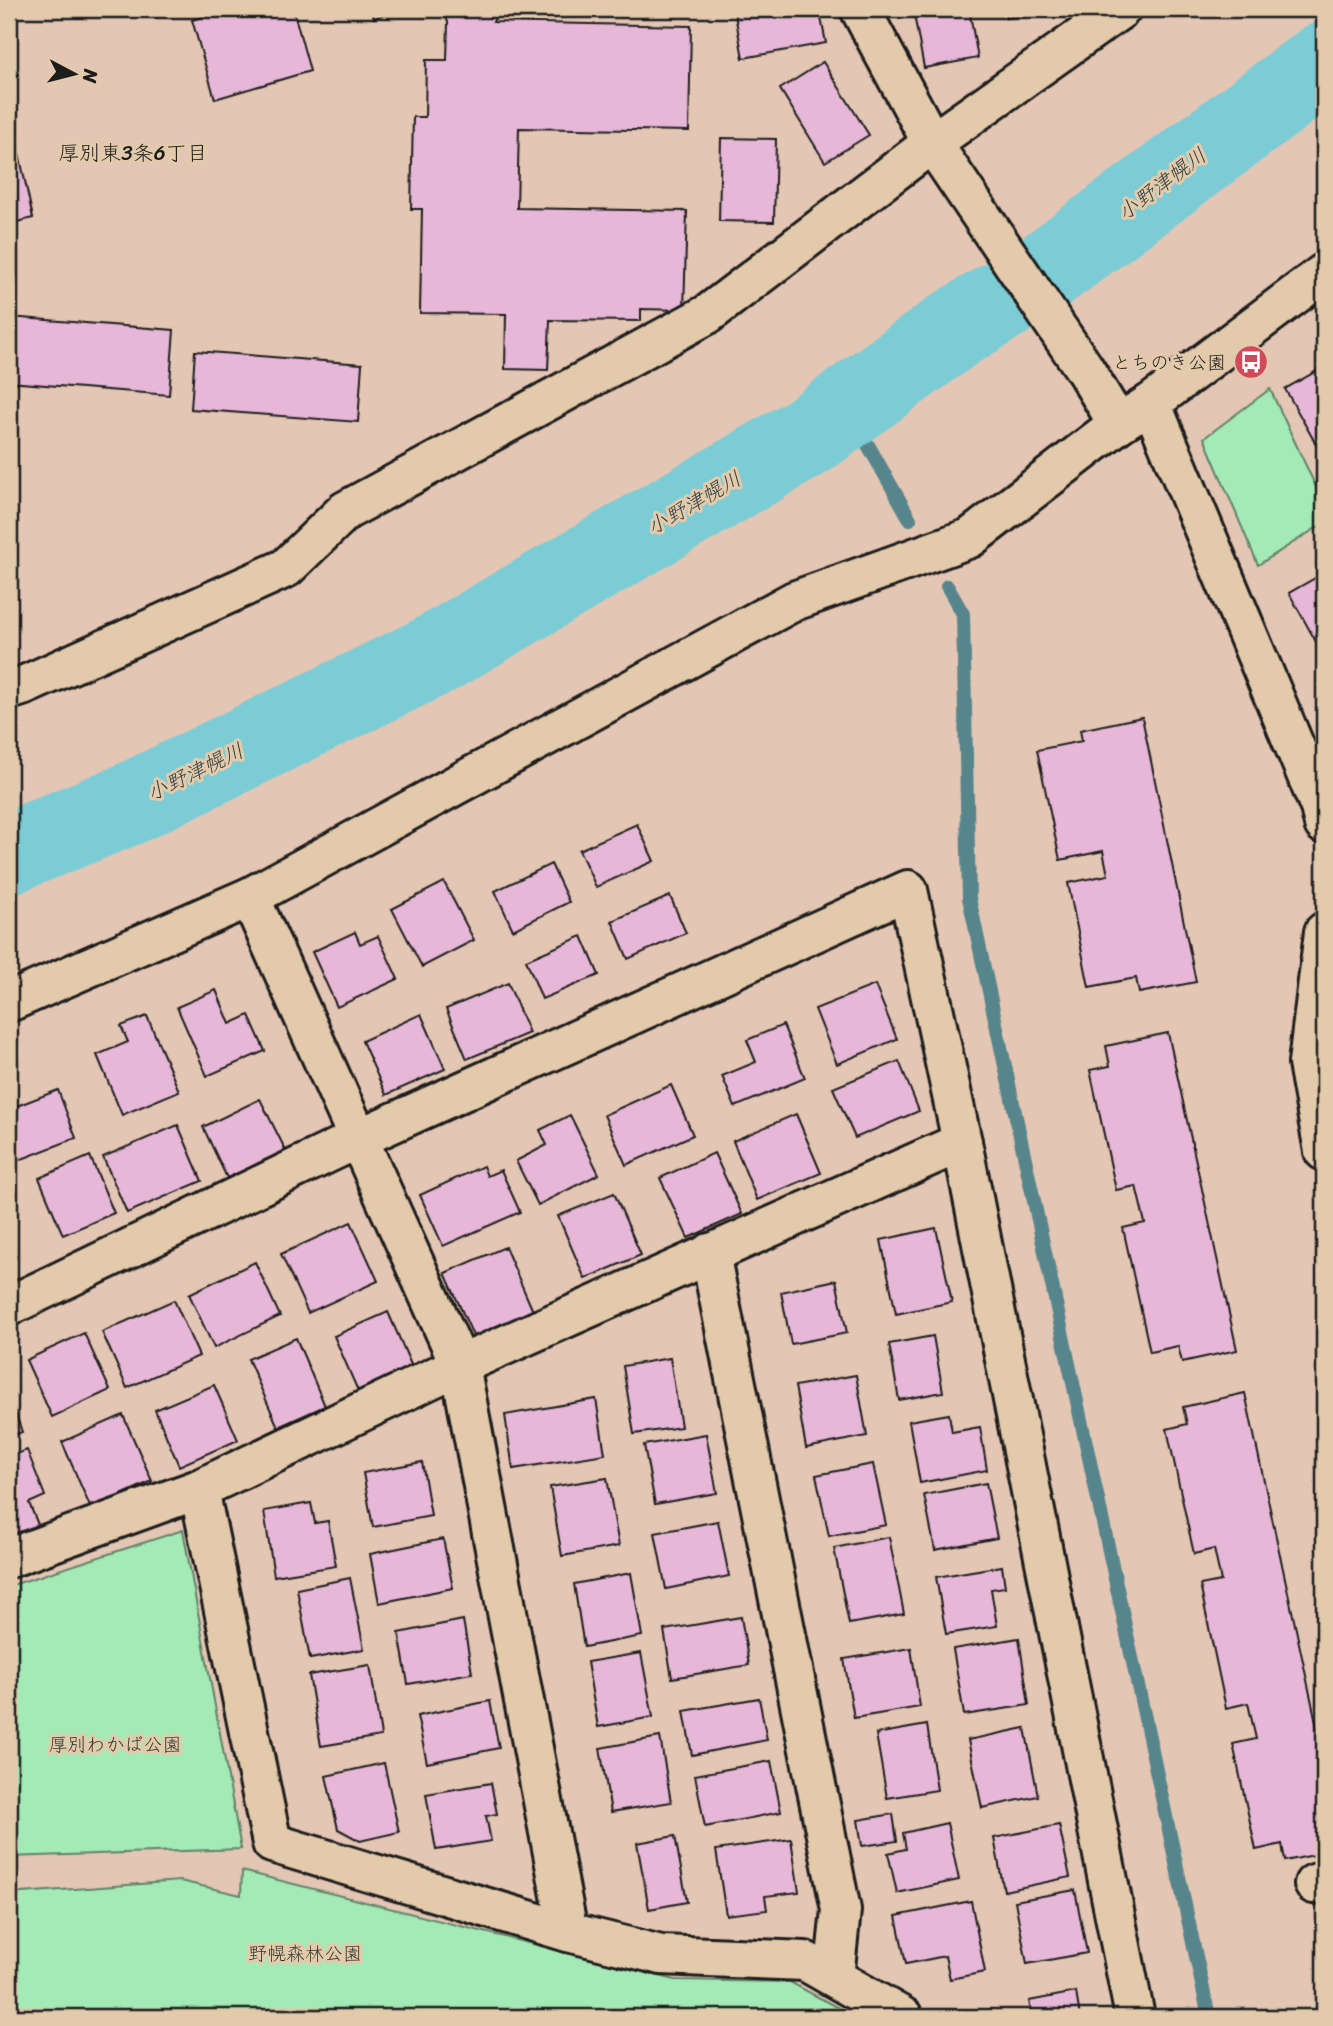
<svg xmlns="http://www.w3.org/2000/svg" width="1333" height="2026" font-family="Sriracha,'Klee One',sans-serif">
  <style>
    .green { fill: #a4eab6; stroke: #608369; stroke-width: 2 }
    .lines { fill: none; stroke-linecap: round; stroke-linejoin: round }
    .stream { stroke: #56868c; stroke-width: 14 }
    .river { stroke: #7cccd6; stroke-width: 82 }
    .building { fill: #e7b7d8; stroke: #1c1c1c; stroke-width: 2 }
    .minor-casing { stroke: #1c1c1c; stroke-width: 44 }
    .minor { stroke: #e3caab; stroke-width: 38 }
    .labels { text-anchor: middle; stroke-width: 6; stroke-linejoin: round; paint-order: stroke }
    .poi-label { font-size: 19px; fill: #1c1c1c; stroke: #e3caab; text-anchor: end }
    .park-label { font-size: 19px; fill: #303b33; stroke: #e3caab }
    .neighbourhood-label { font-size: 21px; fill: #1c1c1c; stroke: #e3caab }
    .water-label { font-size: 21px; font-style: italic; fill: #2f3f41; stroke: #e3caab }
  </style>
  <rect width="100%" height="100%" fill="#e4c6b4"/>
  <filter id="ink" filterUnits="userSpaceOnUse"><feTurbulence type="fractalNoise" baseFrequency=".0143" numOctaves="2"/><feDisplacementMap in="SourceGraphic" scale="14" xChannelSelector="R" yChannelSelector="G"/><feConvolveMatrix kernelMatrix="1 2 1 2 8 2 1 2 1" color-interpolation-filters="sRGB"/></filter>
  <g filter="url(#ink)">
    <g class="green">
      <polygon points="1270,389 1324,504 1324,523 1258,565 1204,438"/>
      <polygon points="183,1530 241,1849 9,1857 9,1586"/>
      <polygon points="242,1871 675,1980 790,1982 855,2017 9,2017 9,1894 180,1881 241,1895"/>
    </g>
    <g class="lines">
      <g class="stream">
        <polyline points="847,408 910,519"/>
        <polyline points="947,586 963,614 969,898 1209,2017"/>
      </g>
      <polyline class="river" points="9,853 127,805 433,656 807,437 955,329 1027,285 1324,63"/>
    </g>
    <g class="building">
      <polygon points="219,9 293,9 310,71 215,99 192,20 220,12"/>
      <polygon points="371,9 401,9 374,18"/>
      <polygon points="442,9 499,9 493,22 691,26 689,131 519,128 517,208 687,211 684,310 641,309 641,321 550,320 548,370 505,369 506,314 420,313 422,209 411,209 413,117 425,117 426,60 447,60 448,22"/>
      <polygon points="734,9 807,9 809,15 820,13 826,43 743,58"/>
      <polygon points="913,9 969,9 978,58 924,68"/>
      <polygon points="1004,9 1065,9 1006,18"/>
      <polygon points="823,62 869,135 825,162 780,89"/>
      <polygon points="14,130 33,218 9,224 9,131"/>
      <polygon points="721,138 776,139 774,222 719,221"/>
      <polygon points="9,317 174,330 169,395 9,382"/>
      <polygon points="195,351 362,364 358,422 191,409"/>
      <polygon points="1324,367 1324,451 1321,453 1285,389"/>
      <polygon points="1324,573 1324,647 1320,649 1289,593"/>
      <polygon points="1142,717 1196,982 1139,993 1136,978 1089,987 1068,883 1108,875 1103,851 1060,860 1037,750 1082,741 1080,730"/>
      <polygon points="637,824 654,861 596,887 579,850"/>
      <polygon points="551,864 569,902 513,930 495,891"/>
      <polygon points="444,882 474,940 422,967 392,909"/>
      <polygon points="670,896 686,933 628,959 612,921"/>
      <polygon points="355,932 360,944 378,936 398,979 337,1007 312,952"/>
      <polygon points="582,936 599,975 542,999 526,960"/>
      <polygon points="508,983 529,1033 467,1059 446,1009"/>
      <polygon points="875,985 897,1039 837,1064 815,1009"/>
      <polygon points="216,990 230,1024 249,1015 265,1051 207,1076 177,1007"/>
      <polygon points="421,1014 445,1069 386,1095 362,1041"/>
      <polygon points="147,1016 179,1091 122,1115 97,1055 128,1042 121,1026"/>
      <polygon points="783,1025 805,1078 735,1107 722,1076 756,1062 747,1040"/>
      <polygon points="1168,1033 1237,1350 1182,1362 1178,1346 1150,1352 1123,1228 1145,1223 1136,1186 1116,1190 1090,1070 1110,1066 1106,1046"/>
      <polygon points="899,1061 919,1111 855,1138 833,1088"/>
      <polygon points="671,1085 693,1135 626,1165 604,1115"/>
      <polygon points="58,1090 76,1138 9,1164 9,1109"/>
      <polygon points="260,1099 286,1151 227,1178 203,1127"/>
      <polygon points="796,1114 821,1173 757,1200 733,1141"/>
      <polygon points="570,1115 599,1174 538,1205 516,1161 547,1145 540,1130"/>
      <polygon points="178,1125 202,1181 127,1213 103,1157"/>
      <polygon points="714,1153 742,1214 688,1238 660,1178"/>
      <polygon points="90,1156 114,1213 63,1235 39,1178"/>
      <polygon points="483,1166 487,1176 501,1170 520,1212 443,1246 420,1195"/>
      <polygon points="614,1193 641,1255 585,1279 558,1216"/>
      <polygon points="351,1222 378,1281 308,1313 281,1254"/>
      <polygon points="936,1228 952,1302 896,1314 881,1240"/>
      <polygon points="9,1239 16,1257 9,1260"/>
      <polygon points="505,1247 533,1311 474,1338 445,1273"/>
      <polygon points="255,1262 280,1316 214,1348 189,1294"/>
      <polygon points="836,1280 847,1333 791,1344 781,1292"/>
      <polygon points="174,1300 199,1356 127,1388 102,1332"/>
      <polygon points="388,1312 415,1374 361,1398 334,1336"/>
      <polygon points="84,1333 110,1390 52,1417 26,1360"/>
      <polygon points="933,1336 943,1392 899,1400 889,1344"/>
      <polygon points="296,1338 325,1406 278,1427 248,1359"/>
      <polygon points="670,1358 681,1427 634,1434 623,1366"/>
      <polygon points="856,1375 867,1436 806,1448 795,1386"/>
      <polygon points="214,1385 238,1440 179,1466 155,1410"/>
      <polygon points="1245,1393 1324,1759 1324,1853 1285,1861 1282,1844 1256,1850 1233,1744 1256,1739 1248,1703 1226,1708 1200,1585 1221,1581 1214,1549 1194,1554 1167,1429 1187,1424 1183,1407"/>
      <polygon points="9,1395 22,1432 9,1437"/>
      <polygon points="596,1399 605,1454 513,1469 505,1415"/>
      <polygon points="949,1414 952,1432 980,1427 987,1470 920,1483 909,1421"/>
      <polygon points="123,1415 152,1481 91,1509 62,1442"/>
      <polygon points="706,1434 717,1493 655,1504 644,1445"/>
      <polygon points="27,1450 45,1496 29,1503 39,1527 9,1539 9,1457"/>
      <polygon points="422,1462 431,1516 373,1527 363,1473"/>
      <polygon points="873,1464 886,1525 829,1536 816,1475"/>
      <polygon points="607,1478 619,1546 562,1556 550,1487"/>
      <polygon points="986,1483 997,1538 935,1550 924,1495"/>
      <polygon points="311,1503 315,1523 328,1521 336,1566 274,1576 264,1511"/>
      <polygon points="718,1521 729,1576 666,1589 655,1533"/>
      <polygon points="889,1537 904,1614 849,1624 834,1548"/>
      <polygon points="443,1539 453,1588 379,1603 370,1554"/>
      <polygon points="1002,1566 1005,1587 991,1589 997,1626 946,1634 936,1577"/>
      <polygon points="631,1573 642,1636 584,1647 574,1584"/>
      <polygon points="350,1578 364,1649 310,1659 297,1589"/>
      <polygon points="741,1617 749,1665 672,1678 664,1630"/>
      <polygon points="463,1620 472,1673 408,1684 399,1633"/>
      <polygon points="1019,1638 1029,1705 964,1715 953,1649"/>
      <polygon points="911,1648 920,1707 854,1718 844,1659"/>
      <polygon points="641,1653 653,1717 598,1727 587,1662"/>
      <polygon points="370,1665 381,1736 321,1746 309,1675"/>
      <polygon points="759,1698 767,1740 692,1755 684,1711"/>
      <polygon points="490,1701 499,1748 427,1763 417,1716"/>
      <polygon points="927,1725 937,1790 887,1798 876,1734"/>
      <polygon points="1025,1728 1038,1796 982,1808 968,1740"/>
      <polygon points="660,1737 671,1802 611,1812 600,1748"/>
      <polygon points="771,1761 781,1812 705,1827 695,1775"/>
      <polygon points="384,1763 399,1832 360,1841 338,1829 326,1776"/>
      <polygon points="491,1783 497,1814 486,1816 491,1841 436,1850 426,1794"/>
      <polygon points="893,1814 897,1841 862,1846 858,1820"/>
      <polygon points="947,1823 959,1880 897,1893 888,1853 906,1849 903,1833"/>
      <polygon points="1059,1825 1070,1877 1004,1891 994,1838"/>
      <polygon points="675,1836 687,1902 649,1909 637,1843"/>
      <polygon points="791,1839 799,1892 765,1896 767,1910 726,1915 716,1850"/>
      <polygon points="1075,1890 1087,1953 1027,1964 1015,1901"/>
      <polygon points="971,1901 985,1972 950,1979 945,1956 906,1964 896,1916"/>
      <polygon points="1076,1992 1080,2017 1032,2017 1029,2001"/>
    </g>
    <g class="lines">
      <g class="minor-casing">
        <g id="minor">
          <polyline points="860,9 932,143 1084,368 1118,424"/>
          <polyline points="1151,403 1320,807 1324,824"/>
          <polyline points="9,690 25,685 286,568 345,511 708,314 932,143 1121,9"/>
          <polyline points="250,897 460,1365 568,1932"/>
          <polyline points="1324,932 1308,1063 1324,1151"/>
          <polyline points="9,1002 250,897 794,601 970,538 1118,424 1151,403 1324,273"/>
          <polyline points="710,1253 841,1910 834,1977"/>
          <polyline points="9,1306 357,1139 908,890 962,1142 1135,2017"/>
          <polyline points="199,1489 272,1843 568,1932 661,1955 805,1961 903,2017"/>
          <polyline points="9,1558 199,1489 460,1365 962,1142"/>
          <polyline points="1314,1884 1324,1881"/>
        </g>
      </g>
      <use href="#minor" class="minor"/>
    </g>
  </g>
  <defs>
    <g id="bus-disc" transform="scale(1.75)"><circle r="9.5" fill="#d1495b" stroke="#e3caab"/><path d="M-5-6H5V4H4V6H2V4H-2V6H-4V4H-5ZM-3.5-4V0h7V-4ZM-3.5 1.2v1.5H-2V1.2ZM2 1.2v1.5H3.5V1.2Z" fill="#fff"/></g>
  </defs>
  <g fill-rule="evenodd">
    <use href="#bus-disc" x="1251" y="362"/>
  </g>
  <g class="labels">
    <g class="poi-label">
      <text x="1226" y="369">とちのき公園</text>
    </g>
    <g class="park-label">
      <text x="115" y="1751">厚別わかば公園</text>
      <text x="305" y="1960">野幌森林公園</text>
    </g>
    <g class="neighbourhood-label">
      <text x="133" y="160">厚別東3条6丁目</text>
    </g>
    <g class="water-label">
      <text transform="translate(1162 184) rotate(-37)" y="7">小野津幌川</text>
      <text transform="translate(694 503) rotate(-30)" y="7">小野津幌川</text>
      <text transform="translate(195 772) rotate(-26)" y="7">小野津幌川</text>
    </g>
  </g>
  <rect width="1333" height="2026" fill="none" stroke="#e3caab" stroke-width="35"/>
  <rect x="18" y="18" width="1298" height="1991" fill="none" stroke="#1c1c1c" stroke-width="2.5" filter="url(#ink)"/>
  <g transform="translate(74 74) rotate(97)" stroke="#e3caab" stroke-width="5" paint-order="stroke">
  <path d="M0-5L12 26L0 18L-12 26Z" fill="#1c1c1c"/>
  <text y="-10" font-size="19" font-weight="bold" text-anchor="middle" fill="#1c1c1c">N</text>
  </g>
</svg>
